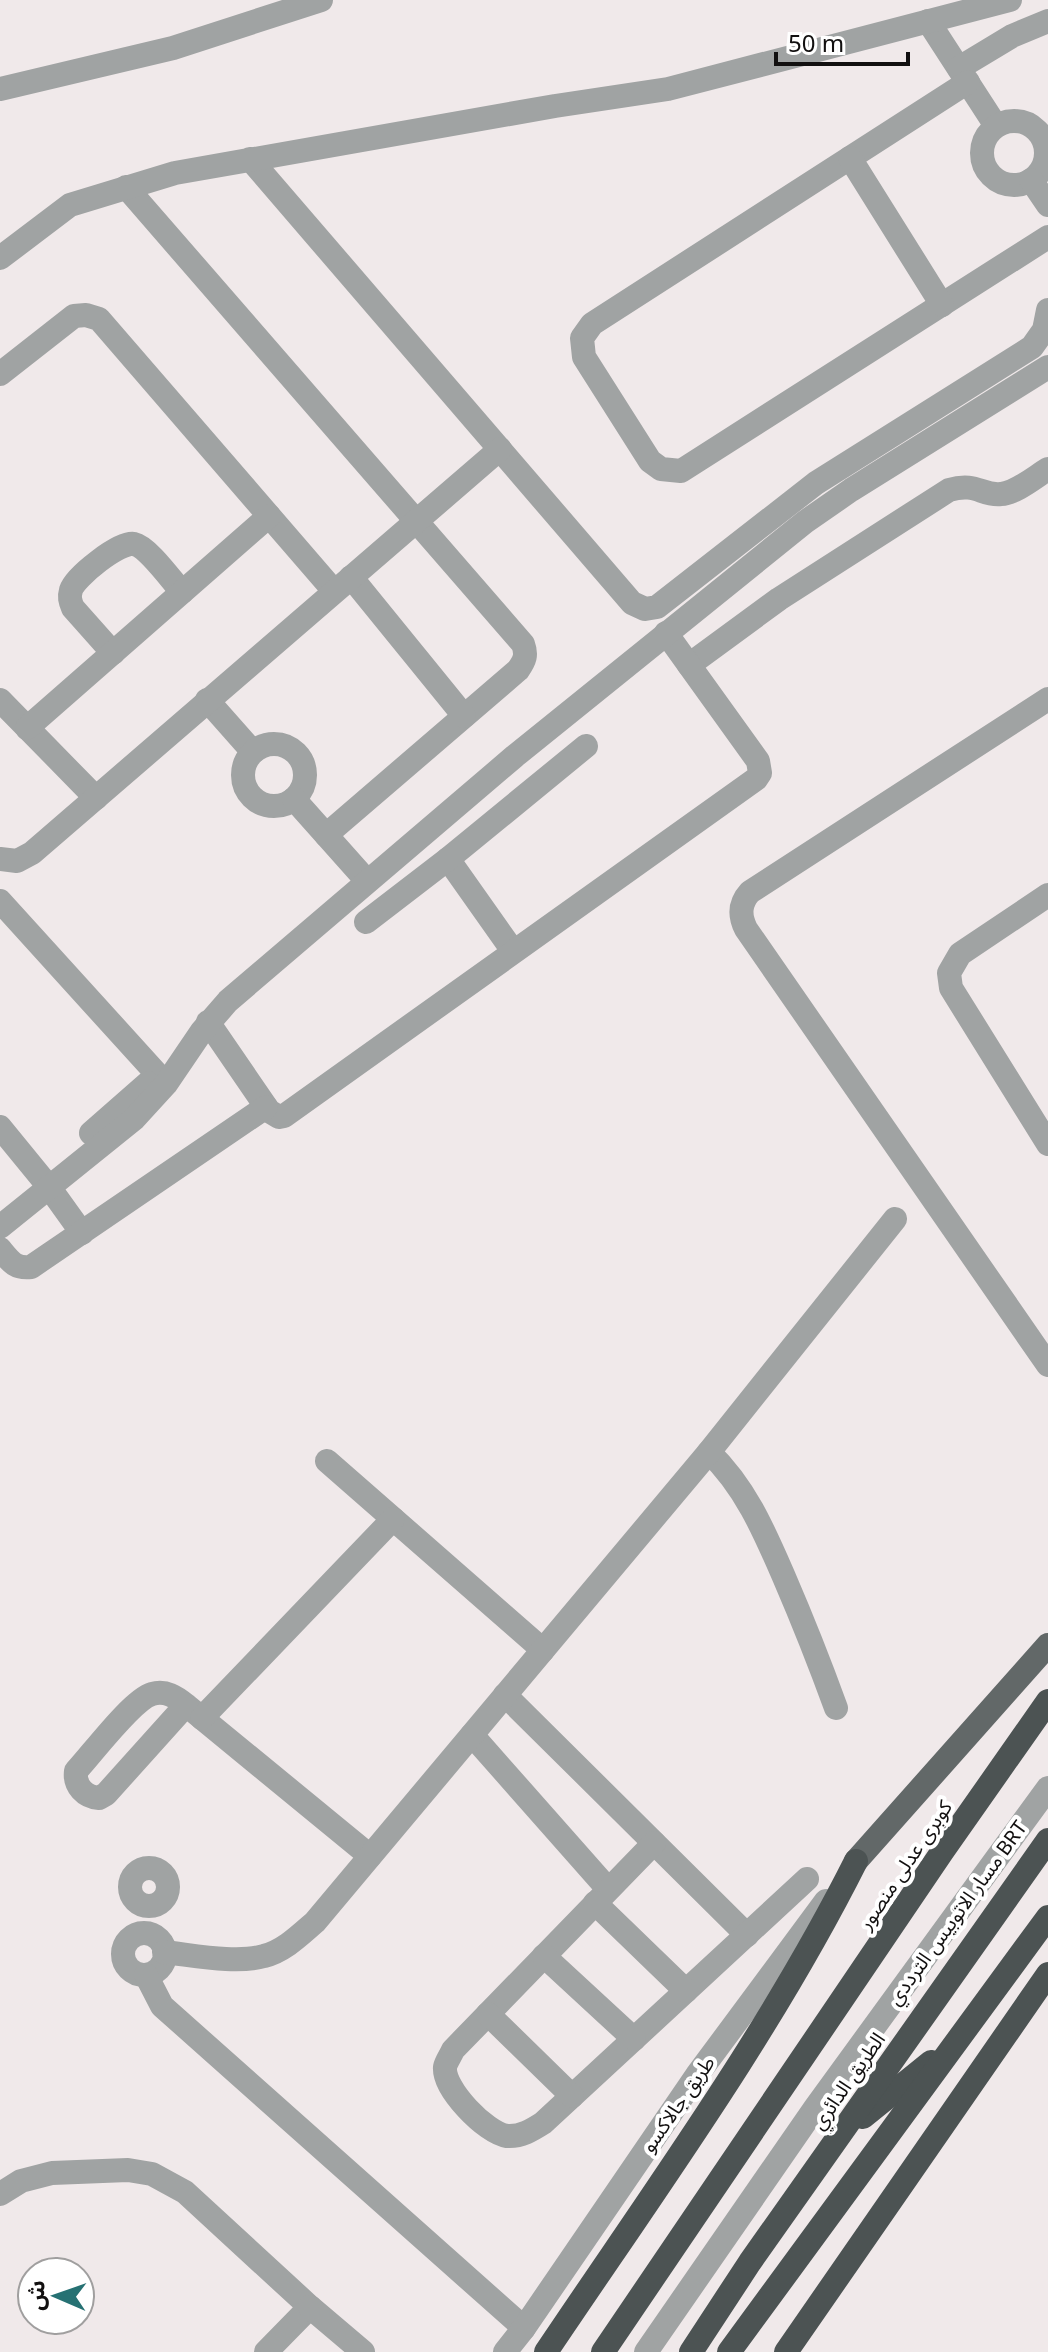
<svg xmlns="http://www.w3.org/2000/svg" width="1048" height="2352" font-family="'Noto Sans','Noto Sans Arabic',sans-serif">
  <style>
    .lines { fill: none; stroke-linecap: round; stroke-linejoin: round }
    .minor { stroke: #a0a3a3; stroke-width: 24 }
    .major { stroke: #626868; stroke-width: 24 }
    .highway { stroke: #4c5353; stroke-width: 24 }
    .labels { text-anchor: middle; stroke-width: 8; stroke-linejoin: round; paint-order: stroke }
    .street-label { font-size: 20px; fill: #121010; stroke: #fff }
  </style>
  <rect width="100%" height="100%" fill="#f0e9ea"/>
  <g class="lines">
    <g class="minor">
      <polyline points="928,21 996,126"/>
      <polyline points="959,68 1012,36 1048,21"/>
      <polyline points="968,82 592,324 582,338 584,357 650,461 661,469 681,471 1048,237"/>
      <polyline points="0,89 173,48 321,0"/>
      <circle cx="1014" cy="153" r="32"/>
      <polyline points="850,158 942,305"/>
      <polyline points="250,159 632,603 645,609 657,607 816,483 1032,347 1044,330 1048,310"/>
      <polyline points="1031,180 1048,205"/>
      <path d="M 126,187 L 523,644 C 527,655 525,660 518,670 L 326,835"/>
      <polyline points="0,258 70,205 175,173 555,106 668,89 1010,0"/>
      <polyline points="0,374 74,316 86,315 99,319 334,591"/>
      <polyline points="351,577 464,716"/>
      <path d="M 113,653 L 73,608 C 70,601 69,597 71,590 C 75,577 120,541 134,544 C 148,547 172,581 182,592"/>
      <path d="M 689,665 L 779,599 L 949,490 C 977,482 981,496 1001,494 C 1016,493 1035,477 1048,469"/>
      <path d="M 1048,699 L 750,892 C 740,903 739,915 746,929 L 1048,1365"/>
      <polyline points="0,700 96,798"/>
      <polyline points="207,700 253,752"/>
      <polyline points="27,728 269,516"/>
      <circle cx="274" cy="775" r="31"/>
      <polyline points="294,799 367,881"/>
      <polyline points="0,859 17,861 32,853 500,449"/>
      <polyline points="448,859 513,951"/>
      <polyline points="1048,895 960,954 949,973 951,988 1048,1144"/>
      <polyline points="0,901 157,1074"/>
      <polyline points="366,922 448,859 586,746"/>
      <polyline points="208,1022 269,1111 279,1117 284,1116 756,779 760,773 758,761 666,633"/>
      <polyline points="0,1127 49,1187 82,1233"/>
      <polyline points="91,1133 148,1083"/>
      <polyline points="0,1227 134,1119 166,1084 202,1031 228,1001 515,756 805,522 851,490 1048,367"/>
      <path d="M 0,1249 C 10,1261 15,1269 31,1267 L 266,1107"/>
      <path d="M 709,1452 C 746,1488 764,1531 784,1577 C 803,1621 820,1664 836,1708"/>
      <polyline points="327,1461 543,1650"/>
      <polyline points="505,1695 747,1935"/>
      <path d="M 186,1705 L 106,1794 L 99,1798 C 85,1797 74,1786 76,1771 C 92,1754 132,1700 152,1694 C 166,1690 176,1697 186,1705 L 370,1856"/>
      <polyline points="202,1718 393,1519"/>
      <polyline points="472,1735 608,1889"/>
      <path d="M 654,1843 L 453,2050 C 451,2055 446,2062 445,2067 C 443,2089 486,2133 507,2136 C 521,2137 532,2130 543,2123 L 807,1879"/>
      <circle cx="149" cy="1887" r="19"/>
      <polyline points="595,1903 686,1991"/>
      <circle cx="144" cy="1954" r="21"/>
      <path d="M 164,1952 C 193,1955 236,1964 264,1956 C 284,1951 300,1935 315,1922 L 709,1452 L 895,1219"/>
      <polyline points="544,1956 634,2039"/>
      <polyline points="146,1975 162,2006 524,2328"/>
      <polyline points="488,2014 572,2096"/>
      <polyline points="0,2194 21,2181 52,2173 128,2170 152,2174 185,2192 310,2307 266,2352"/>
      <polyline points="310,2307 363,2352"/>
      <polyline points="505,2352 524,2328 697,2075 826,1901"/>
      <polyline points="646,2352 815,2108 1048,1788"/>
    </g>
    <polyline class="major" points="856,1861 1048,1645"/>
    <g class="highway">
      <polyline points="863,2117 931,2062"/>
      <path d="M 546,2352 C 654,2191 769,2034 856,1861"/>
      <polyline points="603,2352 942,1852 1048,1701"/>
      <polyline points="691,2352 750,2262 1048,1840"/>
      <polyline points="729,2352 1048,1917"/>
      <polyline points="786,2352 1048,1974"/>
    </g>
  </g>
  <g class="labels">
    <g class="street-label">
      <text transform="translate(905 1865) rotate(-56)" y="7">كوبرى عدلى منصور</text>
      <text transform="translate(957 1913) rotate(-54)" y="7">مسار الاتوبيس الترددي BRT</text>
      <text transform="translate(848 2081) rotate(-55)" y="7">الطريق الدائري</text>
      <text transform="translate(678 2104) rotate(-55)" y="7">طريق جالاكسو</text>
    </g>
  </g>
  <g transform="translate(56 2296) rotate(272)"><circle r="38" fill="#ffffff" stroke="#a09f9f" stroke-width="2"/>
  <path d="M0-6L14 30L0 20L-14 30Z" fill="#267173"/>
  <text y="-12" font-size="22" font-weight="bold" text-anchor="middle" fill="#121010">ش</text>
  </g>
  <path d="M776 52v12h132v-12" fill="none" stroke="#121010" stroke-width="4"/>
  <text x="788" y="52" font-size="24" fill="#121010" stroke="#ffffff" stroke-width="6" paint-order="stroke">50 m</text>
</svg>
